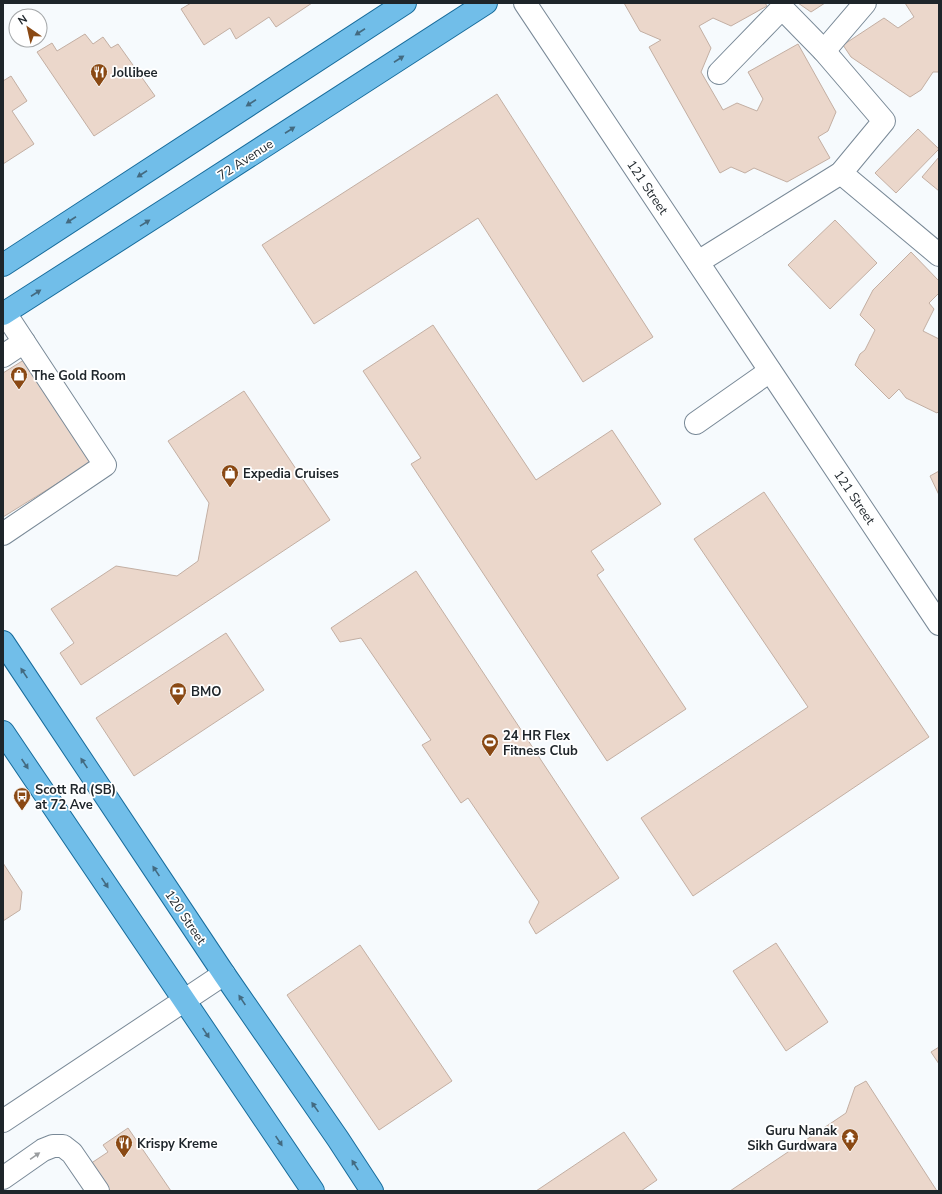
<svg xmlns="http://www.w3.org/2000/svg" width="942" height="1194" font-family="'Nunito Sans',sans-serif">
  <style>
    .building { fill: #ebd7cb; stroke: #c3afa3 }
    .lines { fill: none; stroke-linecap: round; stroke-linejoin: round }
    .minor-casing { stroke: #798997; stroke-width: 24 }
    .major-casing { stroke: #176c9c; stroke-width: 24 }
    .minor { stroke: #fff; stroke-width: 22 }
    .major { stroke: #71bee9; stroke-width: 22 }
    .oneway { fill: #436a80 }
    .oneway2 { fill: #9a9d9f }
    .labels { text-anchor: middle; stroke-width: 3.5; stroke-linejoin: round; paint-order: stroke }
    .poi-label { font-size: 13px; font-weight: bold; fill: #1e252a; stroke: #fff; text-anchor: start }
    .street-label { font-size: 13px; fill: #1e252a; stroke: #fff }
  </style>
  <rect width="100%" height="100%" fill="#f6fafd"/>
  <g class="building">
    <polygon points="191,3 312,3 276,27 269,17 236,39 230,28 204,45 181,9"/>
    <polygon points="624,3 765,3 767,6 731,26 713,18 699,26 711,48 701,72 723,110 737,103 757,111 763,99 748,72 798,44 836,112 828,131 818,137 830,158 787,182 754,168 745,173 731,167 720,173 649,47 661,40 640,31"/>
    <polygon points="798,3 825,3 811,12"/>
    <polygon points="905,3 939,3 939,72 933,72 921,90 910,97 851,57 843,45 884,18 898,28 914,17"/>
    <polygon points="85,34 93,44 103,37 111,48 118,44 155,96 94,136 37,52 52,43 57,51"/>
    <polygon points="11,76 27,101 12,111 34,144 3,164 3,81"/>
    <polygon points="497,94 653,337 583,382 478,218 314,324 262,245"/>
    <polygon points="918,129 939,149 896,193 875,173"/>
    <polygon points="939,157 939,191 922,177"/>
    <polygon points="835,220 877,263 830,309 788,265"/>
    <polygon points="911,252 939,281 939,293 929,303 934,309 923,331 939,339 939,411 937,413 906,398 899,389 889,399 855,365 860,354 865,350 875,330 860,315 873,290"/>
    <polygon points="433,325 536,480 612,430 661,504 591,551 604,570 597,575 686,709 607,761 411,464 421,458 363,371"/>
    <polygon points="27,358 92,462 3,517 3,373"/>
    <polygon points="244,391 330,520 81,685 60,653 74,643 51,609 116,566 177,576 198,561 209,503 168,441"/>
    <polygon points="939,471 939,495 930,476"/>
    <polygon points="764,492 929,737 693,896 641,818 808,707 694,539"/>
    <polygon points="416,571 619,878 536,934 529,922 539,902 468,798 461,803 422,745 431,740 361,638 340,642 331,628"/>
    <polygon points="226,633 264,690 134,776 96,718"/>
    <polygon points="3,863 22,892 20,910 3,921"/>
    <polygon points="776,943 828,1022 786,1051 733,971"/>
    <polygon points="360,945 452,1081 379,1130 287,995"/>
    <polygon points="939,1047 939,1064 931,1052"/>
    <polygon points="866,1081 937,1191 730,1191 846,1113 855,1087"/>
    <polygon points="128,1128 171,1191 109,1191 90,1164 108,1152 103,1145"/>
    <polygon points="624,1132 657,1180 641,1191 536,1191"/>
  </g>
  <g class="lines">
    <g class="minor-casing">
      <g id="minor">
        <polyline points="525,3 939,624"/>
        <polyline points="824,51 865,3"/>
        <polyline points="841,173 939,255"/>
        <polyline points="698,262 841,173 884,121 824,51 782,8 719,73"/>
        <polyline points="3,356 24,342"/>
        <polyline points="696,423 770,371"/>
        <polyline points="3,534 105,465 5,313"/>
        <polyline points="3,1121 224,974"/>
        <polyline points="3,1178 43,1150 53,1146 63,1146 72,1153 98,1191"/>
      </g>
    </g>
    <g class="major-casing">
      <g id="major">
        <polyline points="3,265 405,3"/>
        <polyline points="3,314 184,198 486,3"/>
        <polyline points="3,642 224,974 338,1139 372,1191"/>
        <polyline points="3,732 313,1191"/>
      </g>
    </g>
    <use href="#minor" class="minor"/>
    <use href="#major" class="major"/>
  </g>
  <defs><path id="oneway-solid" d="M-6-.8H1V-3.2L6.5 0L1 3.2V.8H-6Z"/></defs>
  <g class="oneway">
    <use href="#oneway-solid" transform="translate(360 32) rotate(147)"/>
    <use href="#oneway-solid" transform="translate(399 59) rotate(-33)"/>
    <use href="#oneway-solid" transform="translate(251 103) rotate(147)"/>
    <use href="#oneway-solid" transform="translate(290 130) rotate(-33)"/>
    <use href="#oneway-solid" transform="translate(142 174) rotate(147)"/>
    <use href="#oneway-solid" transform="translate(71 220) rotate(147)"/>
    <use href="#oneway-solid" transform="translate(145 223) rotate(-32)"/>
    <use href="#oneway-solid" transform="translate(36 293) rotate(-33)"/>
    <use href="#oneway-solid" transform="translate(24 673) rotate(-124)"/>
    <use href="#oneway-solid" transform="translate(84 763) rotate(-124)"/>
    <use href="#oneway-solid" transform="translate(25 764) rotate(56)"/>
    <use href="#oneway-solid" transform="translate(156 871) rotate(-124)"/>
    <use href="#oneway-solid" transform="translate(105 883) rotate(56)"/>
    <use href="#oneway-solid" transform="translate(242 1000) rotate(-124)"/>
    <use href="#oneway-solid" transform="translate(206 1033) rotate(56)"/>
    <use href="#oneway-solid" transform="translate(315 1107) rotate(-125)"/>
    <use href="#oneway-solid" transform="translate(279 1141) rotate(56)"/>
    <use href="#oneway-solid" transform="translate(355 1165) rotate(-123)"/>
  </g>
  <use class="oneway2" href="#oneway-solid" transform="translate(35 1156) rotate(-35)"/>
  <defs>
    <g id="restaurant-pin" transform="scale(0.9)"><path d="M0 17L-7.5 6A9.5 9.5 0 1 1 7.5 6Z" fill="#8a4914" stroke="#fff"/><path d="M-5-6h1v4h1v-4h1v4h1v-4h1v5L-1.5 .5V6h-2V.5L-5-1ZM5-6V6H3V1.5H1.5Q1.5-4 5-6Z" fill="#fff"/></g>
    <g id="shop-pin" transform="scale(0.9)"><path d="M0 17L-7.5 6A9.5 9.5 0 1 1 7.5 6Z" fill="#8a4914" stroke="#fff"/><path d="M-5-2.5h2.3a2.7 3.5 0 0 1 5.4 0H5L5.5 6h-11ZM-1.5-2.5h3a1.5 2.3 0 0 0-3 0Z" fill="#fff"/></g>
    <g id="bank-pin" transform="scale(0.9)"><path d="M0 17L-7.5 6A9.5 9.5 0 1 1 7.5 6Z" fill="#8a4914" stroke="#fff"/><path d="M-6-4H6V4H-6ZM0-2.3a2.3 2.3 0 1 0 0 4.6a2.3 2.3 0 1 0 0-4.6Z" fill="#fff"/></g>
    <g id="stadium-pin" transform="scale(0.9)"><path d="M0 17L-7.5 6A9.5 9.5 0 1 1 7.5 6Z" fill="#8a4914" stroke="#fff"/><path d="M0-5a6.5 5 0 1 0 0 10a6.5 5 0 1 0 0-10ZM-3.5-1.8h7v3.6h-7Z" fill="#fff"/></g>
    <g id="bus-pin" transform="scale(0.9)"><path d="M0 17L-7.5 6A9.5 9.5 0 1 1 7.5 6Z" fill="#8a4914" stroke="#fff"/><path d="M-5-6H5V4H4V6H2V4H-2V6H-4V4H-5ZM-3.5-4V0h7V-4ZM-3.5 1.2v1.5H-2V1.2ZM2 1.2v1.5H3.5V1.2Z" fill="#fff"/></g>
    <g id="temple-pin" transform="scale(0.9)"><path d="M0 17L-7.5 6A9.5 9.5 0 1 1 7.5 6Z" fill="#8a4914" stroke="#fff"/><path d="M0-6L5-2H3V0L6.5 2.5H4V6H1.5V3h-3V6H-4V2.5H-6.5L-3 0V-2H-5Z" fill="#fff"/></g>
  </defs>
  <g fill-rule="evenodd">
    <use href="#restaurant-pin" x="99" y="72"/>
    <use href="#shop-pin" x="19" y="375"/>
    <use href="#shop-pin" x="230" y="473"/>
    <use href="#bank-pin" x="178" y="691"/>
    <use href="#stadium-pin" x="490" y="742"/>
    <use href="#bus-pin" x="22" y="796"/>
    <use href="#temple-pin" x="850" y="1137"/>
    <use href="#restaurant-pin" x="124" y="1143"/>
  </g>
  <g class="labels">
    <g class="poi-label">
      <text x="112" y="77">Jollibee</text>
      <text x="32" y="380">The Gold Room</text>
      <text x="243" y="478">Expedia Cruises</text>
      <text x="191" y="696">BMO</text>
      <text x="503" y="740">24 HR Flex<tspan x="503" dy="15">Fitness Club</tspan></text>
      <text x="35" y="794">Scott Rd (SB)<tspan x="35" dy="15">at 72 Ave</tspan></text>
      <text x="837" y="1135" text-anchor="end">Guru Nanak<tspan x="837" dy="15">Sikh Gurdwara</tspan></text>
      <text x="137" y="1148">Krispy Kreme</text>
    </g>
    <g class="street-label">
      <text transform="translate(245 159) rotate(-33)" y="5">72 Avenue</text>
      <text transform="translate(648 187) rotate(56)" y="5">121 Street</text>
      <text transform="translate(855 497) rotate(56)" y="5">121 Street</text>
      <text transform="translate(186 917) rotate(56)" y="5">120 Street</text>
    </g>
  </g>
  <rect width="942" height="1194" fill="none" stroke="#1e252a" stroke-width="8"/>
  <g transform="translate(28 28) rotate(326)"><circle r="19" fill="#ffffff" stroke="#a5a8aa"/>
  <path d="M0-3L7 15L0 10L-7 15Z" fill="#8a4914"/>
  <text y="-6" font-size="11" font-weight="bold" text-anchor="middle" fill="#1e252a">N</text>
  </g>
</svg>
